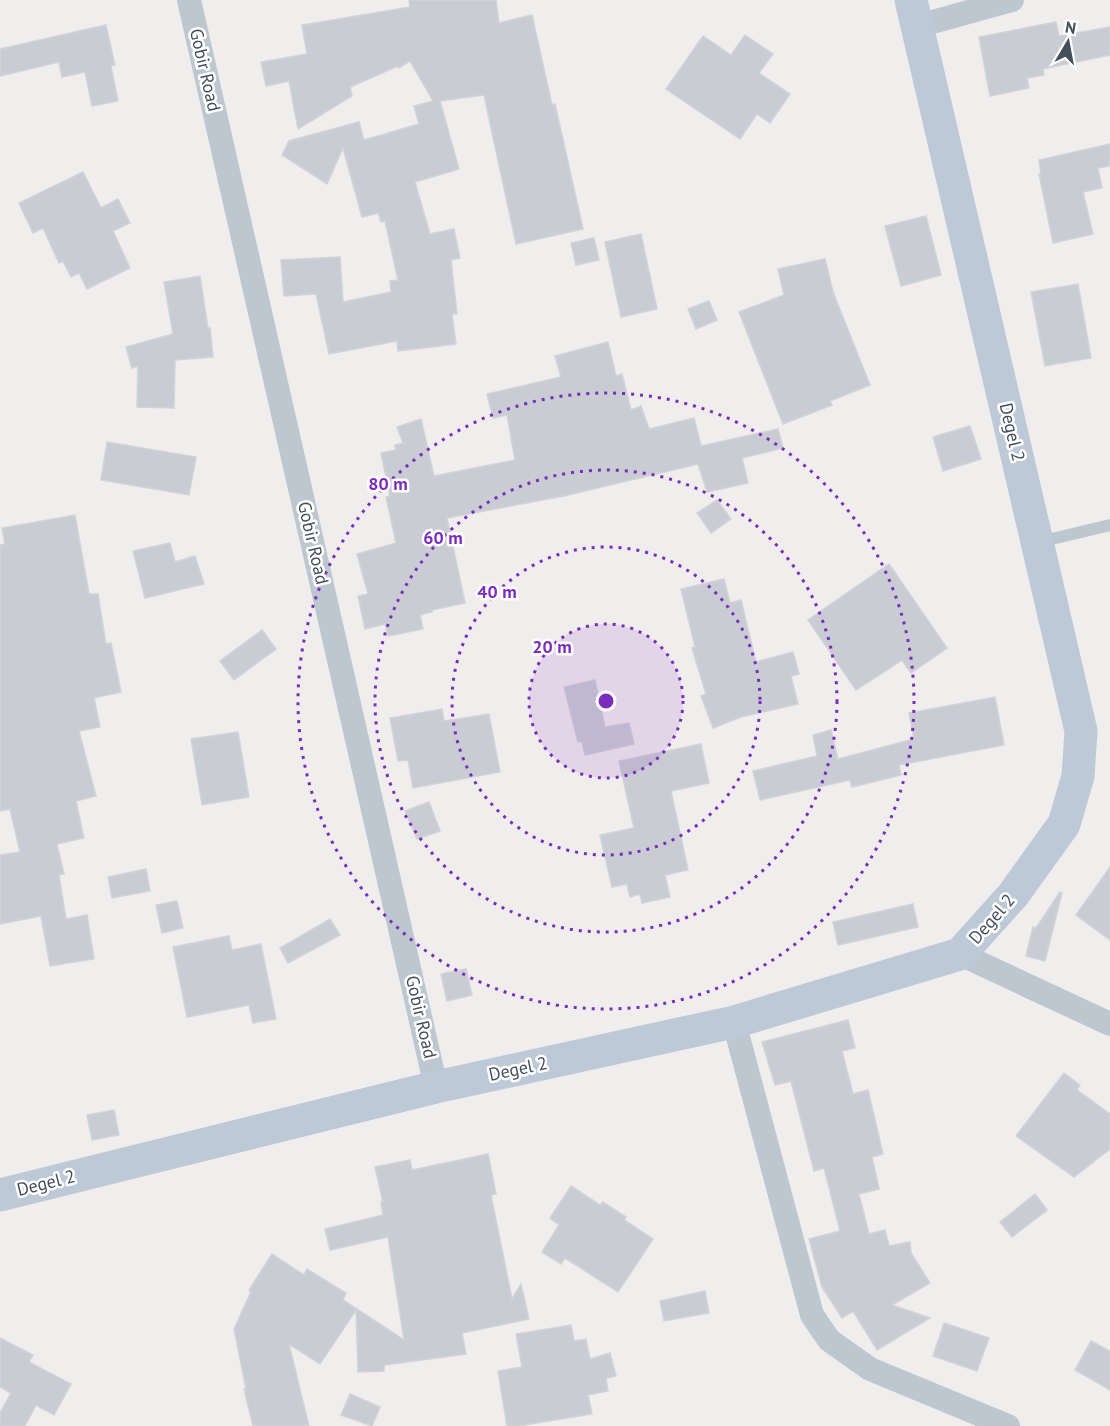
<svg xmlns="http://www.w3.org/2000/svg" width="1110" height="1426" font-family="'PT Sans',sans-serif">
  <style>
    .building { fill: #c9ccd2; stroke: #d1d3d9; stroke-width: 1.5 }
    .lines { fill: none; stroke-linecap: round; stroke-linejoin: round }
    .lane { stroke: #bdc7d0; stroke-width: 12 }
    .street { stroke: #bdc7d0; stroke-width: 24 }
    .secondary { stroke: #bec9d8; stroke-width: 33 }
    .ring { fill: none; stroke: #7b2cbf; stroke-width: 3; stroke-dasharray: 3 6 }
    .labels { text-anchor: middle; stroke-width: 5; stroke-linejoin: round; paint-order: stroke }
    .street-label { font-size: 18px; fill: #444f5b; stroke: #fff }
    .centre { fill: #7b2cbf; stroke: #fff; stroke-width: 3 }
    .ring-label { font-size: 18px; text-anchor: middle; font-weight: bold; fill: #7b2cbf; stroke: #fff; stroke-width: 5; stroke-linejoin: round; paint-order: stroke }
  </style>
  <rect width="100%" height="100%" fill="#f0eded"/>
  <g class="building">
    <polygon points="409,0 496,0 499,23 532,15 552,105 555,104 583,229 516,244 484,95 440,101 459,169 415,182 430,234 454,229 460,258 451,260 457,314 452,314 456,344 398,351 397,341 329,354 316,294 284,296 281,260 340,257 343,302 391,292 390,281 398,280 385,221 381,222 378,213 362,217 343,148 327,184 282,155 289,141 359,122 364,140 419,124 414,106 433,101 410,61 399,68 398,66 350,87 352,96 298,129 289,81 266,86 261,62 307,54 302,25 410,7"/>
    <polygon points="1056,22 1059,36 1110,27 1110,55 1043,69 1044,75 1027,78 1029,88 990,96 979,37"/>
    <polygon points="106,25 115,65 111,66 118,101 92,106 85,72 62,77 59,62 0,76 0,49"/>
    <polygon points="745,35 773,54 759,73 790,94 770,123 757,114 740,139 666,89 703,36 731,55"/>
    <polygon points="1110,144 1110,166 1098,168 1102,188 1083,192 1093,234 1053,243 1039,174 1041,173 1039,160"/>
    <polygon points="83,172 101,208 118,199 130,223 113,231 130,268 87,289 79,273 71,277 63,261 59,263 43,228 33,233 19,203"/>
    <polygon points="926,216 941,275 901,286 885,226"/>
    <polygon points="641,234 657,309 621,317 605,242"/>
    <polygon points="594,238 599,260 576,265 571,243"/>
    <polygon points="825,259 833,292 870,385 830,401 832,405 783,424 739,312 784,295 778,269"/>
    <polygon points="200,276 208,328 210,328 213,357 175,360 174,408 137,407 138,366 132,368 126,347 173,334 164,282"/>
    <polygon points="1078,284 1091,358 1045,366 1031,292"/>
    <polygon points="709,301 717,320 696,329 688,309"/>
    <polygon points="608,342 616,376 622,374 631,410 641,406 649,429 694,418 701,446 778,429 783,448 742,458 748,483 707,492 698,464 564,496 447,518 465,603 432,610 432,612 420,615 423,629 388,636 385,624 365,629 358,596 368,594 357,554 396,543 386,497 390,496 381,453 396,450 395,445 403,443 397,427 421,419 434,476 515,460 507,415 493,418 487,394 561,377 555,356"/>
    <polygon points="970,426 981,459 943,471 933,437"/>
    <polygon points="107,442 196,457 189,495 101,480"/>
    <polygon points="717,500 731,519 711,533 697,513"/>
    <polygon points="75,515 89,594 98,594 106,644 111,643 121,692 94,698 100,727 79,731 96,796 76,801 84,838 57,844 64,874 59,875 66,919 87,915 94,959 50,966 41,916 0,924 0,855 20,852 10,809 0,811 0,545 5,544 2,528"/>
    <polygon points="170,543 175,562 195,556 204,584 145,598 133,551"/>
    <polygon points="889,564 947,648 911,673 902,660 856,690 808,620"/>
    <polygon points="724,579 730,603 741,600 756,662 793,652 799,674 791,676 798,704 741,717 713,728 701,696 706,694 692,648 695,647 681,589"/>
    <polygon points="262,630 276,649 234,680 220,661"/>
    <polygon points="595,680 605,727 629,723 634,744 585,755 582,742 578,742 564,687"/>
    <polygon points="995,697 1004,745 899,765 901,775 852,787 850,780 760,800 753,771 817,756 813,735 831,730 838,759 914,739 909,713"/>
    <polygon points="442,709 444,721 489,714 500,772 413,788 408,760 398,761 390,718"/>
    <polygon points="238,732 249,797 202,805 191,739"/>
    <polygon points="701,744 709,783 671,791 688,870 665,875 670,897 642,903 640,894 630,897 627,884 612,887 600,835 634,828 619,761"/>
    <polygon points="429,802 440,831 417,839 405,811"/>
    <polygon points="1110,867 1110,940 1076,915"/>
    <polygon points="146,869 150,891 112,898 108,877"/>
    <polygon points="1060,892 1062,893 1045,961 1026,956 1033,927 1036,928"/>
    <polygon points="177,901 183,928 162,933 156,905"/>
    <polygon points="913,904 918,927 838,945 833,922"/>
    <polygon points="330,919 340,935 288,963 280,948"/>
    <polygon points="229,936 232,950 261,944 276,1019 253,1023 249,1005 187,1017 173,947"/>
    <polygon points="466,969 472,995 447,1001 441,974"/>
    <polygon points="848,1020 855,1048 842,1051 853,1094 868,1090 883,1154 872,1157 879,1189 859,1194 869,1234 885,1230 889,1246 910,1242 911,1253 930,1283 892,1305 930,1318 877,1350 853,1311 842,1318 822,1287 809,1239 840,1231 824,1168 814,1171 791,1081 775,1085 762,1042"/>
    <polygon points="1064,1073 1080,1085 1077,1090 1110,1114 1110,1149 1074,1177 1016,1136"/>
    <polygon points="114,1110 119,1135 92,1140 87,1115"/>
    <polygon points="488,1154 496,1194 491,1195 512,1299 521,1284 529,1319 462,1333 466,1354 384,1365 384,1371 358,1372 356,1310 320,1364 289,1344 309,1426 253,1426 244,1389 246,1389 234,1329 251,1292 249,1290 272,1254 304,1275 307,1269 346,1293 343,1300 404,1340 388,1237 330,1250 325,1229 383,1215 381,1202 383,1202 375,1167 410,1160 412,1170"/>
    <polygon points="571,1186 600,1205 603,1202 626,1217 624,1220 653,1239 618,1292 565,1258 561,1264 542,1252 559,1225 550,1218"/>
    <polygon points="1035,1194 1047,1210 1012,1237 1000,1222"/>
    <polygon points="705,1291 709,1313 664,1321 660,1301"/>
    <polygon points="944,1323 989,1338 977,1371 933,1356"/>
    <polygon points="571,1325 574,1341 586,1339 590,1359 610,1353 616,1376 606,1378 608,1391 588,1395 592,1414 518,1426 507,1426 498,1371 522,1367 516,1334"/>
    <polygon points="0,1338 33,1355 29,1362 71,1384 54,1415 36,1405 25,1426 0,1426 0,1413 11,1393 0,1387"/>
    <polygon points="1091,1341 1110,1351 1110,1390 1075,1370"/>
    <polygon points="350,1394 380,1407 372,1426 341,1415"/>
  </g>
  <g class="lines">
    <polyline class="lane" points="1039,542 1110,525"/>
    <g class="street">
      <polyline points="189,0 436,1087"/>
      <polyline points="918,26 1012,0"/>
      <polyline points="960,954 1110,1024"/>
      <polyline points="734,1022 812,1315 829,1340 870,1369 1008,1426"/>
    </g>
    <polyline class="secondary" points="0,1195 436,1087 734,1022 960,954 1013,895 1064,824 1078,776 1081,731 911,0"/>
  </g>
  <circle cx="606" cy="701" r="77" fill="#7b2cbf" fill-opacity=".12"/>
  <g class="ring">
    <circle cx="606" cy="701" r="77"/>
    <circle cx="606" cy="701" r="154"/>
    <circle cx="606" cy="701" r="231"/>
    <circle cx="606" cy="701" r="308"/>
  </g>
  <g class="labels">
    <g class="street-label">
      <text transform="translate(205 70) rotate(77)" y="6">Gobir Road</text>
      <text transform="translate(1012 432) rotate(77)" y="6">Degel 2</text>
      <text transform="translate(313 543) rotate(77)" y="6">Gobir Road</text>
      <text transform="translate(992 919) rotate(-49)" y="6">Degel 2</text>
      <text transform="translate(421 1017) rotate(77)" y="6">Gobir Road</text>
      <text transform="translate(518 1069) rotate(-12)" y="6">Degel 2</text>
      <text transform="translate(46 1183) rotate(-14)" y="6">Degel 2</text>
    </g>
  </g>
  <circle cx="606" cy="701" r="9" class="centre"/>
  <g class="ring-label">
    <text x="388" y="490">80 m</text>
    <text x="443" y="544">60 m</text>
    <text x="497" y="598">40 m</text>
    <text x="552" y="653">20 m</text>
  </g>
  <g transform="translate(1068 42) rotate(10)" stroke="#ffffff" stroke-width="4.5" paint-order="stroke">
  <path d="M0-4.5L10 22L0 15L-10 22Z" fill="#444f5b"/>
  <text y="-9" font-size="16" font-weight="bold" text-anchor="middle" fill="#444f5b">N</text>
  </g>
</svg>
